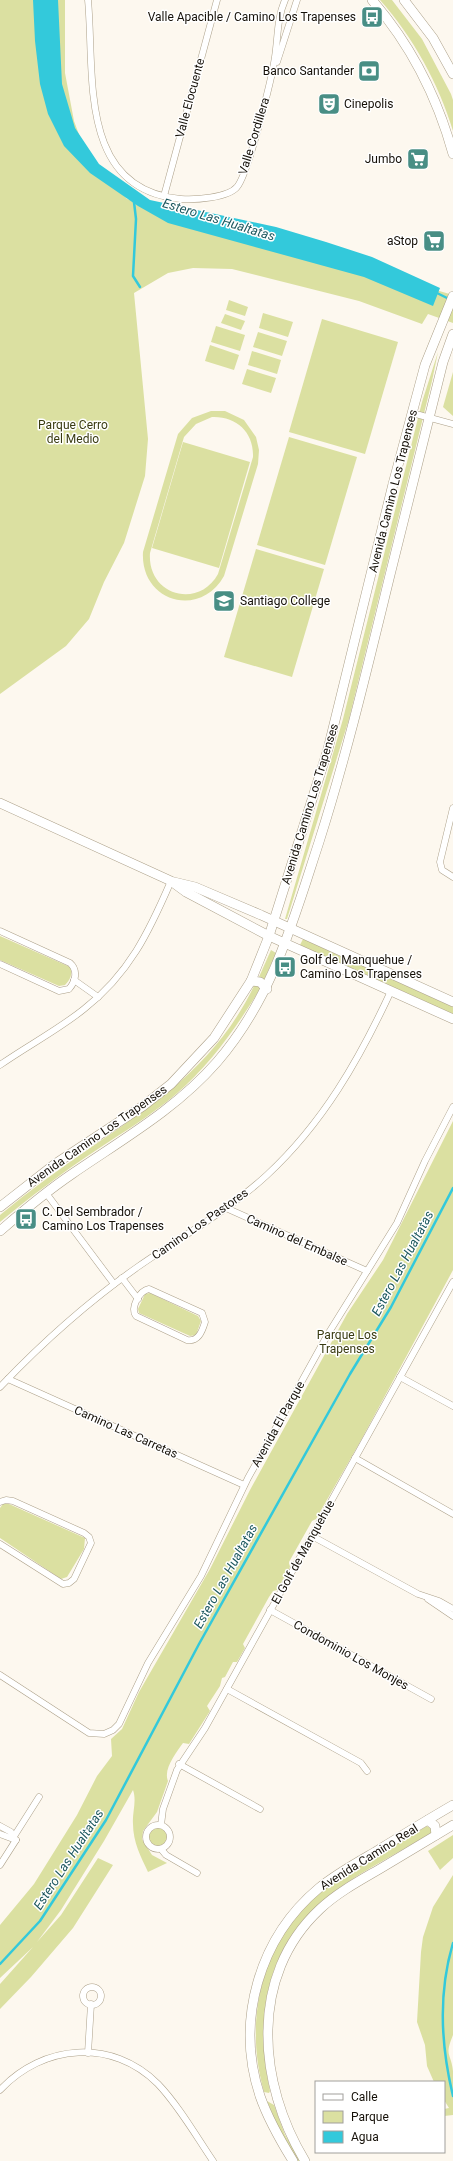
<svg xmlns="http://www.w3.org/2000/svg" width="453" height="2161" font-family="Roboto,sans-serif">
  <style>
    .green { fill: #dbe0a1; fill-rule: evenodd }
    .water { fill: #33c9db }
    .lines { fill: none; stroke-linecap: round; stroke-linejoin: round }
    .stream { stroke: #33c9db; stroke-width: 2.5 }
    .street-casing { stroke: #aca089; stroke-width: 7 }
    .secondary-casing { stroke: #aca089; stroke-width: 10 }
    .street { stroke: #fff; stroke-width: 6 }
    .secondary { stroke: #fff; stroke-width: 9 }
    .labels { text-anchor: middle; stroke-width: 3; stroke-linejoin: round; paint-order: stroke }
    .poi-label { font-size: 12px; fill: #151008; stroke: #fff; text-anchor: end }
    .street-label { font-size: 12px; fill: #151008; stroke: #fff }
    .park-label { font-size: 12px; fill: #393b11; stroke: #fff }
    .water-label { font-size: 13px; font-style: italic; fill: #1d585f; stroke: #fff }
  </style>
  <rect width="100%" height="100%" fill="#fdf8ef"/>
  <g class="green">
    <polygon points="0,0 65,0 65,73 74,121 81,140 92,161 127,199 453,295 453,323 428,314 422,324 359,301 232,269 193,268 168,273 134,293 148,439 145,476 124,543 104,582 89,619 66,646 0,694"/>
    <path d="M 380,0 L 392,0 L 422,39 L 451,94 L 453,100 L 453,131 C 439,84 413,37 380,0 Z"/>
    <polygon points="229,300 248,307 245,316 226,310"/>
    <polygon points="263,313 293,322 288,337 259,328"/>
    <polygon points="225,314 245,321 241,330 221,323"/>
    <polygon points="322,319 398,342 365,454 289,432"/>
    <polygon points="216,326 245,335 240,351 211,342"/>
    <polygon points="258,332 287,341 282,356 253,347"/>
    <polygon points="210,345 239,355 234,370 205,361"/>
    <polygon points="252,351 281,360 277,374 248,365"/>
    <polygon points="438,352 432,381 349,719 287,919 285,919 343,719 422,402"/>
    <polygon points="247,369 276,378 271,393 242,384"/>
    <polygon points="453,372 453,416 443,407"/>
    <path d="M 211,411 L 225,411 L 244,420 L 256,437 L 259,450 L 258,464 L 224,576 C 200,619 140,602 143,552 L 178,434 L 192,418 ZM 212,417 C 236,416 254,432 253,457 L 218,574 C 198,610 147,595 150,553 L 184,437 L 196,424 Z"/>
    <polygon points="289,437 357,457 325,565 257,545"/>
    <polygon points="183,442 250,462 219,568 152,548"/>
    <polygon points="256,549 324,569 292,677 224,657"/>
    <path d="M 0,936 L 70,967 C 73,974 70,980 65,985 L 59,986 L 0,960 Z"/>
    <polygon points="303,939 453,1007 453,1014 300,945"/>
    <polygon points="271,950 276,953 264,980 259,977"/>
    <path d="M 255,984 L 260,986 L 260,989 C 236,1028 210,1065 175,1095 C 150,1116 122,1133 95,1151 C 62,1173 30,1197 0,1222 L 0,1215 C 29,1191 59,1169 90,1148 C 159,1101 217,1063 255,984 Z"/>
    <path d="M 453,1121 L 453,1270 L 360,1442 L 316,1519 L 312,1521 L 289,1562 L 290,1567 L 277,1590 L 273,1591 L 269,1597 L 243,1644 L 245,1648 L 237,1662 L 233,1662 L 225,1677 L 222,1678 L 220,1686 L 207,1706 L 210,1711 L 189,1744 L 183,1743 C 176,1753 163,1769 168,1781 L 157,1812 L 143,1831 L 142,1839 L 152,1855 L 167,1863 L 148,1872 C 141,1857 133,1842 133,1824 C 132,1813 137,1801 133,1790 L 104,1841 L 61,1910 L 37,1942 L 61,1915 L 98,1858 L 113,1865 L 73,1928 L 31,1977 L 0,2009 L 0,1984 L 33,1947 L 0,1978 L 0,1925 L 34,1884 L 77,1815 L 97,1776 L 112,1756 L 111,1739 L 122,1729 L 139,1692 L 210,1569 L 250,1490 L 347,1314 L 383,1260 Z"/>
    <polygon points="150,1293 198,1316 201,1321 196,1335 190,1336 139,1313 138,1309 145,1294"/>
    <polygon points="3,1504 9,1504 85,1538 84,1549 67,1577 61,1579 0,1538 0,1508"/>
    <path d="M 427,1826 L 433,1830 L 431,1833 C 400,1852 365,1869 335,1891 C 268,1939 253,2013 270,2091 L 269,2093 L 264,2092 C 244,2021 260,1946 317,1895 C 347,1869 392,1847 427,1826 Z"/>
    <circle cx="158" cy="1837" r="10"/>
    <polygon points="453,1835 453,1858 440,1870 428,1851"/>
    <path d="M 453,1875 L 453,2035 C 444,2057 451,2052 453,2071 C 453,2085 453,2100 453,2115 L 444,2116 L 444,2109 L 449,2108 L 444,2100 L 444,2082 L 434,2082 L 427,2066 L 425,2045 L 417,2022 L 421,1952 L 423,1937 L 433,1907 Z"/>
    <polygon points="267,2101 274,2105 285,2135 301,2161 298,2161 277,2125"/>
  </g>
  <polygon class="water" points="33,0 58,0 62,84 75,128 99,164 150,200 276,227 326,242 372,257 440,288 433,306 364,277 168,223 138,206 90,173 64,146 48,114 40,84 35,41"/>
  <g class="lines">
    <g class="stream">
      <polyline points="134,202 136,219 133,276 140,287"/>
      <polyline points="435,292 449,299"/>
      <path d="M 453,1943 C 438,1993 441,2046 453,2096"/>
      <polyline points="0,1964 40,1921 106,1820 199,1644 350,1374 391,1307 453,1188"/>
    </g>
    <g class="street-casing">
      <g id="street">
        <path d="M 88,0 C 95,73 77,190 181,199 C 194,200 228,198 237,187 C 248,175 272,77 275,57 C 278,37 277,18 285,0"/>
        <polyline points="277,62 297,0"/>
        <polyline points="164,196 217,0"/>
        <polyline points="412,413 453,424"/>
        <polyline points="453,808 440,862 442,870 453,877"/>
        <path d="M 0,931 L 70,963 C 78,970 76,981 69,989 L 59,991 L 0,964"/>
        <polyline points="74,980 98,997"/>
        <path d="M 0,1065 C 27,1046 58,1030 84,1009 C 129,974 149,932 171,881"/>
        <polyline points="46,1193 114,1284"/>
        <polyline points="226,1208 367,1271"/>
        <polyline points="122,1278 138,1299"/>
        <path d="M 149,1289 L 202,1313 L 205,1322 C 202,1332 198,1342 187,1340 L 136,1316 C 130,1308 139,1291 149,1289 Z"/>
        <polyline points="400,1377 453,1406"/>
        <polyline points="8,1379 244,1485"/>
        <path d="M 0,1387 C 42,1343 89,1301 139,1266 C 182,1236 228,1211 267,1175 C 323,1123 359,1060 391,991"/>
        <polyline points="355,1458 453,1514"/>
        <polyline points="0,1502 6,1500 13,1501 84,1533 89,1537 91,1543 74,1579 69,1583 63,1584 0,1544"/>
        <polyline points="312,1536 418,1594 439,1601 453,1609"/>
        <polyline points="428,1599 453,1616"/>
        <polyline points="270,1610 431,1699"/>
        <polyline points="0,1675 89,1733 104,1734 113,1730 119,1724 148,1663 201,1576 248,1478 328,1334 397,1223 425,1161 453,1107"/>
        <polyline points="227,1689 361,1763 367,1771"/>
        <polyline points="179,1764 260,1809"/>
        <circle cx="158" cy="1837" r="12"/>
        <polyline points="161,1825 163,1809 177,1770 205,1728 453,1282"/>
        <polyline points="0,1826 11,1832 13,1838"/>
        <polyline points="0,1834 16,1840"/>
        <polyline points="13,1838 39,1797"/>
        <polyline points="161,1849 166,1855 197,1873"/>
        <polyline points="0,1865 16,1840"/>
        <circle cx="92" cy="1996" r="9"/>
        <polyline points="88,2053 91,2004"/>
        <path d="M 0,2090 C 43,2044 112,2038 158,2084 C 179,2106 196,2136 213,2161"/>
      </g>
    </g>
    <g class="secondary-casing">
      <g id="secondary">
        <path d="M 372,0 C 411,45 437,96 453,154"/>
        <polyline points="404,0 433,38 453,74"/>
        <polyline points="0,803 171,881 186,892 269,936 453,1019"/>
        <polyline points="174,882 195,887 261,915 453,1002"/>
        <polyline points="251,981 260,982 267,989"/>
        <polyline points="0,1207 55,1164 143,1106 171,1084 214,1038 251,981 269,936 328,749 393,484 425,365 453,296"/>
        <path d="M 0,1231 C 23,1211 47,1191 72,1174 C 123,1139 176,1109 217,1062 C 273,997 293,921 319,842 C 347,754 368,665 390,575 C 407,504 426,433 443,362 L 453,334"/>
        <polyline points="428,1820 435,1826 436,1835"/>
        <path d="M 293,2161 C 280,2140 268,2119 260,2096 C 235,2021 259,1938 319,1888 C 336,1874 356,1863 375,1852 C 401,1836 427,1820 453,1805"/>
        <path d="M 305,2161 C 258,2084 248,1976 320,1909 C 338,1892 361,1880 383,1867 C 406,1853 430,1839 453,1825"/>
      </g>
    </g>
    <use href="#street" class="street"/>
    <use href="#secondary" class="secondary"/>
  </g>
  <defs>
    <g id="bus-square" transform="scale(1.15)"><rect x="-9" y="-9" width="18" height="18" rx="4" fill="#488e85" stroke="#fff"/><path d="M-5-6H5V4H4V6H2V4H-2V6H-4V4H-5ZM-3.5-4V0h7V-4ZM-3.5 1.2v1.5H-2V1.2ZM2 1.2v1.5H3.5V1.2Z" fill="#fff"/></g>
    <g id="bank-square" transform="scale(1.15)"><rect x="-9" y="-9" width="18" height="18" rx="4" fill="#488e85" stroke="#fff"/><path d="M-6-4H6V4H-6ZM0-2.3a2.3 2.3 0 1 0 0 4.6a2.3 2.3 0 1 0 0-4.6Z" fill="#fff"/></g>
    <g id="theatre-square" transform="scale(1.15)"><rect x="-9" y="-9" width="18" height="18" rx="4" fill="#488e85" stroke="#fff"/><path d="M-5-5.5Q0-4 5-5.5V0Q5 5 0 6Q-5 5-5 0ZM-3.3-2.5H-1v1.5H-3.3ZM1-2.5H3.3v1.5H1ZM-2.8 1Q0 5.5 2.8 1Z" fill="#fff"/></g>
    <g id="supermarket-square" transform="scale(1.15)"><rect x="-9" y="-9" width="18" height="18" rx="4" fill="#488e85" stroke="#fff"/><path d="M-6-5.5h2.5l.6 2H6L4.5 2H-2.5L-4.4-4H-6ZM-1.5 3.2a1.3 1.3 0 1 0 .1 0ZM3 3.2a1.3 1.3 0 1 0 .1 0Z" fill="#fff"/></g>
    <g id="school-square" transform="scale(1.15)"><rect x="-9" y="-9" width="18" height="18" rx="4" fill="#488e85" stroke="#fff"/><path d="M0-5L7-2L0 1L-7-2ZM-4 1L0 2.5L4 1V4Q0 6-4 4Z" fill="#fff"/></g>
  </defs>
  <g fill-rule="evenodd">
    <use href="#bus-square" x="372" y="17"/>
    <use href="#bank-square" x="369" y="71"/>
    <use href="#theatre-square" x="329" y="104"/>
    <use href="#supermarket-square" x="418" y="159"/>
    <use href="#supermarket-square" x="434" y="241"/>
    <use href="#school-square" x="224" y="601"/>
    <use href="#bus-square" x="285" y="967"/>
    <use href="#bus-square" x="26" y="1219"/>
  </g>
  <g class="labels">
    <g class="poi-label">
      <text x="356" y="21">Valle Apacible / Camino Los Trapenses</text>
      <text x="354" y="75">Banco Santander</text>
      <text x="344" y="108" text-anchor="start">Cinepolis</text>
      <text x="402" y="163">Jumbo</text>
      <text x="418" y="245">aStop</text>
      <text x="240" y="605" text-anchor="start">Santiago College</text>
      <text x="300" y="964" text-anchor="start">Golf de Manquehue /<tspan x="300" dy="14">Camino Los Trapenses</tspan></text>
      <text x="42" y="1216" text-anchor="start">C. Del Sembrador /<tspan x="42" dy="14">Camino Los Trapenses</tspan></text>
    </g>
    <g class="street-label">
      <text transform="translate(190 98) rotate(-75)" y="4">Valle Elocuente</text>
      <text transform="translate(254 136) rotate(-73)" y="4">Valle Cordillera</text>
      <text transform="translate(393 491) rotate(-76)" y="4">Avenida Camino Los Trapenses</text>
      <text transform="translate(310 804) rotate(-73)" y="4">Avenida Camino Los Trapenses</text>
      <text transform="translate(97 1136) rotate(-35)" y="4">Avenida Camino Los Trapenses</text>
      <text transform="translate(200 1224) rotate(-35)" y="4">Camino Los Pastores</text>
      <text transform="translate(297 1240) rotate(24)" y="4">Camino del Embalse</text>
      <text transform="translate(278 1424) rotate(-61)" y="4">Avenida El Parque</text>
      <text transform="translate(126 1432) rotate(24)" y="4">Camino Las Carretas</text>
      <text transform="translate(303 1552) rotate(-61)" y="4">El Golf de Manquehue</text>
      <text transform="translate(351 1655) rotate(29)" y="4">Condominio Los Monjes</text>
      <text transform="translate(369 1857) rotate(-32)" y="4">Avenida Camino Real</text>
    </g>
    <g class="park-label">
      <text x="73" y="429">Parque Cerro<tspan x="73" dy="14">del Medio</tspan></text>
      <text x="347" y="1339">Parque Los<tspan x="347" dy="14">Trapenses</tspan></text>
    </g>
    <g class="water-label">
      <text transform="translate(219 219) rotate(17)" y="5">Estero Las Hualtatas</text>
      <text transform="translate(402 1263) rotate(-62)" y="5">Estero Las Hualtatas</text>
      <text transform="translate(225 1576) rotate(-61)" y="5">Estero Las Hualtatas</text>
      <text transform="translate(68 1859) rotate(-57)" y="5">Estero Las Hualtatas</text>
    </g>
  </g>
  <rect x="315" y="2081" width="130" height="72" fill="#ffffff" stroke="#a19f9c"/>
  <rect x="323" y="2094" width="20" height="6" fill="#ffffff" stroke="#a19f9c"/>
  <text x="351" y="2101" font-size="12" fill="#151008">Calle</text>
  <rect x="323" y="2111" width="20" height="12" fill="#dbe0a1" stroke="#a19f9c"/>
  <text x="351" y="2121" font-size="12" fill="#151008">Parque</text>
  <rect x="323" y="2131" width="20" height="12" fill="#33c9db" stroke="#a19f9c"/>
  <text x="351" y="2141" font-size="12" fill="#151008">Agua</text>
</svg>
